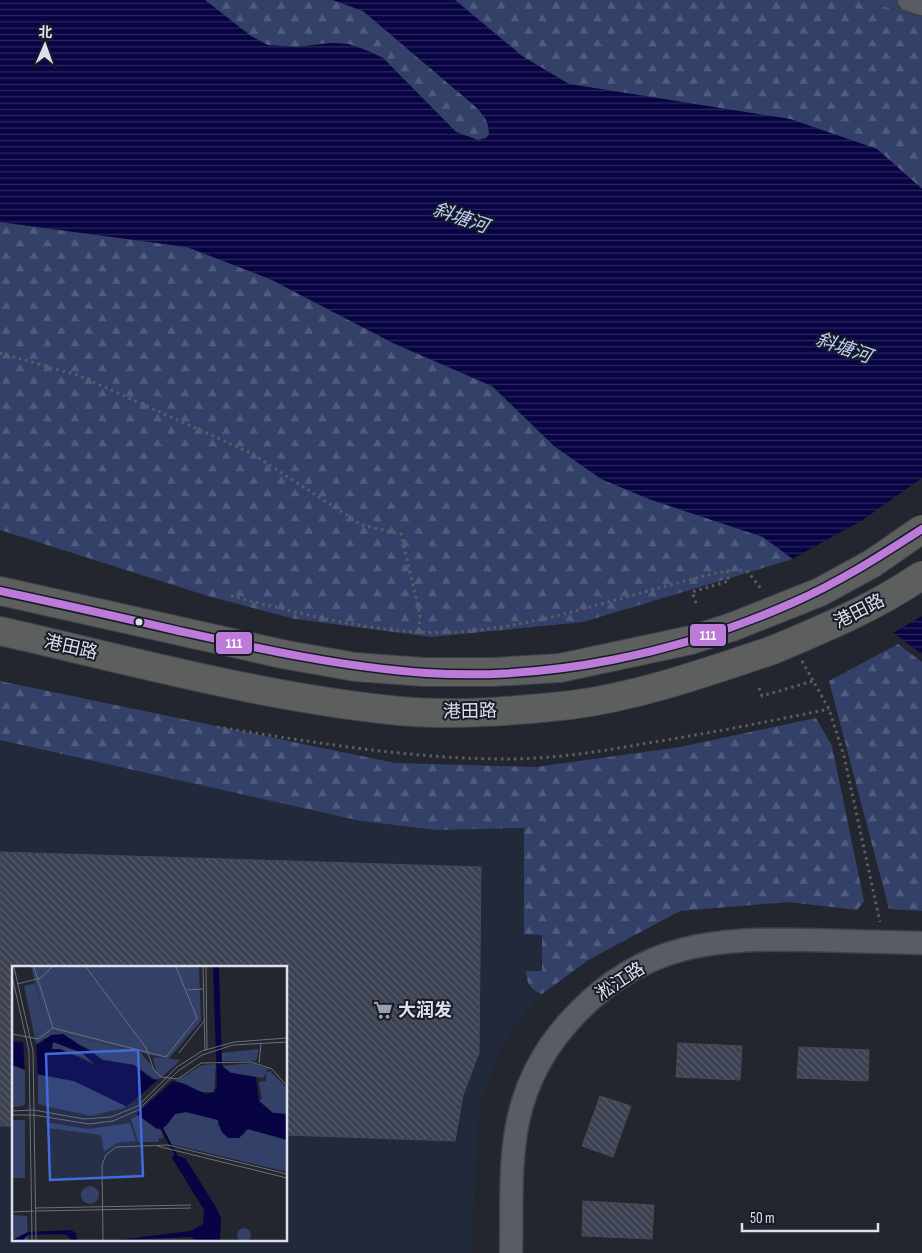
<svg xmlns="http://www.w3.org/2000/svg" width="922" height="1253" font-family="'Sofia Sans Condensed','Noto Sans SC',sans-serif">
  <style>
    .built { fill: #22293a; fill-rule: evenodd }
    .forest { fill: url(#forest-firs) }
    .pitch { fill: #334169 }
    .water { fill: url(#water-rules) }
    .pier { fill: #23262e }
    .building { fill: url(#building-back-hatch); stroke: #484a51 }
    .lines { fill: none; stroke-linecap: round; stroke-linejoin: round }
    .minor-casing { stroke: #3f4248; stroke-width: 25 }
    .major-casing { stroke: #3f4248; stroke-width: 30 }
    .path { stroke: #5c5d64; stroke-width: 3; stroke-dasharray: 2.5 4; stroke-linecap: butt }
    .minor { stroke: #595c63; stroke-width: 22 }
    .major { stroke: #5d5e5e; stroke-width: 28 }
    .major-bridge-casing { stroke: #3f4248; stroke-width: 30; stroke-linecap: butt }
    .major-bridge { stroke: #5d5e5e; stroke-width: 28 }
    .bus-1-casing { stroke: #161b28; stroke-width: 11 }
    .bus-1 { stroke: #bd7bd9; stroke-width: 8 }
    .bus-dot { fill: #dde0ea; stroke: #161b28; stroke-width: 2 }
    .labels { text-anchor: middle; stroke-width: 4; stroke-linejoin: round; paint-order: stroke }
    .street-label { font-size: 18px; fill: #dde0ea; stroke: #161b28 }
    .poi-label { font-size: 18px; font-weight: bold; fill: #dde0ea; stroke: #161b28; text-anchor: start }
    .water-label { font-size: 19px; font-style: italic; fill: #becef7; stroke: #161b28 }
    .inset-river { fill: none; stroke: #080343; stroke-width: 2.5 }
    .inset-road { fill: none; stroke: #6d7079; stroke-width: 1 }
    .view { fill: #436bdc; fill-opacity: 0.15; stroke: #436bdc; stroke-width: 2.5 }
    .inset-edge { fill: none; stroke: #dde0ea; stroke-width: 2.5 }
    .line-badge { stroke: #161b28; stroke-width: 2 }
    .badge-label { font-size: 14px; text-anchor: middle; font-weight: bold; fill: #fff }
  </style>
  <defs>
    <pattern id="forest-firs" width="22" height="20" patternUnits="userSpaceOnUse" patternTransform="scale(1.25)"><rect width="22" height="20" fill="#334169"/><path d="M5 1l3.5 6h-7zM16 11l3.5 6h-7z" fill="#505c7f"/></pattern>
    <pattern id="water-rules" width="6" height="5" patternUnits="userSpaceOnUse" patternTransform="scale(1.25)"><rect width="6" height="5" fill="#080343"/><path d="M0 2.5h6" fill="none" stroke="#2c275e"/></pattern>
    <pattern id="building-back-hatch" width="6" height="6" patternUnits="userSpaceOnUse" patternTransform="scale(1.25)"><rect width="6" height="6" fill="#3c4152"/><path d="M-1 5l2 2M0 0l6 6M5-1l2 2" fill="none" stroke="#585c6b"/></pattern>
  </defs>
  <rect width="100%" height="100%" fill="#23262e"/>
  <path class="built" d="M 0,740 L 361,821 L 436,830 L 525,828 L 524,934 L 542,935 L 542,971 L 526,972 L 527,984 L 532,990 L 542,994 L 517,1023 L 500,1049 L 482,1098 L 477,1129 L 472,1253 L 0,1253 ZM 14,967 L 286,967 L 286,1239 L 14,1239 Z"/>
  <g class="forest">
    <path d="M 205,0 L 333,0 L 363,11 L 476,107 L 487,119 L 489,134 L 486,138 L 478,140 L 456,132 L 383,58 C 367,50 351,43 332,43 C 311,43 288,52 267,45 C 244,37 224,15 205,0 Z"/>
    <polygon points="455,0 861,0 922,17 922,189 877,149 790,119 569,84 522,56"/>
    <polygon points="0,222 187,247 270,279 393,343 492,386 649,499 763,537 793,559 583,622 431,637 295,619 211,597 0,530"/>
    <polygon points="898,644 922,662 922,911 889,909 829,681"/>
    <path d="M 0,681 L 395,763 L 536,767 L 680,747 L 816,718 L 832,746 L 864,901 L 857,910 L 788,902 L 680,911 L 590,959 L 542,994 C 530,989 527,985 526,971 L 542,971 L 542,935 L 524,934 L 524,828 L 437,830 L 361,821 L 0,740 Z"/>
  </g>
  <polygon class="pitch" points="861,0 922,0 922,17"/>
  <path class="water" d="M 0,0 L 205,0 L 251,36 L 268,45 L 299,47 L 332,43 L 349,44 L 368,51 L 383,58 L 456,132 L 478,140 L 486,138 L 489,134 C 489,121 484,116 476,107 L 363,11 L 333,0 L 455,0 L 522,56 L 569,84 L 790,119 L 877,149 L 922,189 L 922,654 L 763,537 L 649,499 L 601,479 L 554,446 L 492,386 L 393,343 L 270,279 L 187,247 L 0,222 Z"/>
  <polygon class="pier" points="922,478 922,616 891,634 790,560 861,521"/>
  <g class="building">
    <polygon points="0,852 481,867 479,1053 463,1095 455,1141 286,1135 286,967 14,967 14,1126 0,1126"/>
    <polygon points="678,1043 742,1046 740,1080 676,1077"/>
    <polygon points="799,1047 869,1050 868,1081 797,1078"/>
    <polygon points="600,1096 631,1106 613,1157 582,1146"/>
    <polygon points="583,1201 654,1205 652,1239 582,1236"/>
  </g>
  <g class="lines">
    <g class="minor-casing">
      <g id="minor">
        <polyline points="909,0 922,4"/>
        <path d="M 511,1253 C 512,1210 509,1164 518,1121 C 527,1078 548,1042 579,1011 C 647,942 717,938 809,940 C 846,941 884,942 922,943"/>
      </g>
    </g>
    <g class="major-casing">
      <g id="major">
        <polyline points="0,591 282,654 355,667 424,672 493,672 560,668 691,640 732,627"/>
        <path d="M 0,631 C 132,661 265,698 400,711 C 456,716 515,711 571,705 C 640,696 707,672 773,650"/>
      </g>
    </g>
    <g class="path">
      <polyline points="0,353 80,376 251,453 362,525 401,534 420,615 419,632"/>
      <path d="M 231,596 C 307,615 392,639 470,631 C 562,622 646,587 736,569 L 748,572 L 763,591"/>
      <polyline points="696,603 692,592 729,581 727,571"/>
      <polyline points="802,661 829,709 844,756 880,922"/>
      <polyline points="759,688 762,696 813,681"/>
      <path d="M 217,727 C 313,742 409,759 507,759 C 552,759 598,752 642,744 C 705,734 767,722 829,709"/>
    </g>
    <use href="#minor" class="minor"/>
    <use href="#major" class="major"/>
    <g class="major-bridge-casing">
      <g id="major-bridge">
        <polyline points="732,627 820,592 873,563 922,529"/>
        <path d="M 773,650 C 825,628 876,607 922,575"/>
      </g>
    </g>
    <use href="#major-bridge" class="major-bridge"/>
    <g class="bus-1-casing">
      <path id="bus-1" d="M 0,591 C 60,604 119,617 179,631 C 261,649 342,667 426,673 C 550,681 679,653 792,603 C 838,583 880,556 922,529"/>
    </g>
    <use href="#bus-1" class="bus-1"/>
  </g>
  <defs>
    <g id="supermarket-bare" transform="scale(1.5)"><path d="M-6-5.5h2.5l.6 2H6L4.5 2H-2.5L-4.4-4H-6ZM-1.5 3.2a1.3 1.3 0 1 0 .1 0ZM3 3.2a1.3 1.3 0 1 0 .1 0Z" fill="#9c9fa8" stroke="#161b28" stroke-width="2.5" paint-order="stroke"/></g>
  </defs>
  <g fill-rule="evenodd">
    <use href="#supermarket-bare" x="383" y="1010"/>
  </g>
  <circle class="bus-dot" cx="139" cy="622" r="4.5"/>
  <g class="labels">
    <g class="street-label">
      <text transform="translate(859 611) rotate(-27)" y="6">港田路</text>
      <text transform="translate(71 647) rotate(13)" y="6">港田路</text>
      <text transform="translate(470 711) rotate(-1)" y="6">港田路</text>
      <text transform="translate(620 981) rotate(-33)" y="6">淞江路</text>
    </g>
    <g class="poi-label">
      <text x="398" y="1016">大润发</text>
    </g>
    <g class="water-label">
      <text transform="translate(461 217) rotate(19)" y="7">斜塘河</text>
      <text transform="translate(844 347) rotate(19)" y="7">斜塘河</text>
    </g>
  </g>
  <g transform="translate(12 966)">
    <rect width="275" height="275" fill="#23262e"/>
    <path d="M69 229a9 9 0 1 1 18 0a9 9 0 1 1-18 0Z" fill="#334169"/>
    <path d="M 23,17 L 36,64 L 129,87 L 144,105 L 141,91 L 169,94 L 145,115 L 122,99 L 91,94 L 74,81 L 33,72 L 24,78 L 12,20 ZM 43,76 L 70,87 L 83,99 L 71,91 L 39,83 L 39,78 ZM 247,83 L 244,95 L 210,95 L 209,87 ZM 240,97 L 256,103 L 251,112 L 219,107 L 210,100 ZM 204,98 L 202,126 L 188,126 L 172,117 L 161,117 L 190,99 ZM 0,99 L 13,104 L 13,138 L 10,140 L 0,141 ZM 258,105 L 275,122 L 275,148 L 261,147 L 247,135 L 250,133 L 247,116 L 254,115 L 254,107 ZM 26,108 L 62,115 L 115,141 L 79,150 L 29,139 L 26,137 ZM 174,146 L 206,154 L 206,160 L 231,169 L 235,163 L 275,173 L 275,206 L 159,178 L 151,163 L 163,148 ZM 126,149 L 150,165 L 151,173 L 147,172 L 147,176 L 126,176 L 119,153 ZM 34,156 L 76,163 L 118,157 L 124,175 L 105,177 L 92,186 L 89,169 L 36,162 ZM225 269a7 7 0 1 1 14 0a7 7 0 1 1-14 0Z" fill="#334169"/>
    <path d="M 0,154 L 13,154 L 13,212 L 0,212 ZM 0,249 L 15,250 L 16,274 L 0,274 Z" fill="#334169"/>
    <path d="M 19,1 L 187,1 L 189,55 L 156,93 L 36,64 Z" fill="#334169"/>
    <path d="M 201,1 L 207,1 L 210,100 L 219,107 L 244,111 L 247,135 L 261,147 L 275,148 L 275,174 L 236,163 L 227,172 L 216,172 L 209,165 L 206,154 L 174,146 L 163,148 L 154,160 L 145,163 L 112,139 L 62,115 L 29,109 L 0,99 L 0,75 L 27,78 L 39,69 L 51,68 L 91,94 L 122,99 L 140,113 L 167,116 L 194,128 L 202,126 L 205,120 ZM 41,76 L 70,87 L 83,99 L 48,83 L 40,83 ZM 162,189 L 173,192 L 204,241 L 209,252 L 208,274 L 183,274 L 178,271 L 106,274 L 178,265 L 191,258 L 192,244 L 160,192 ZM 59,264 L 64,267 L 65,274 L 59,274 L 55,269 L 49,268 L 16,269 L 11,274 L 0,274 L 16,266 Z" fill="#080343" fill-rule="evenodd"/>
    <path d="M 11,74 L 24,75 L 26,111 L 13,107 ZM 148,112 L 162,114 L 123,149 L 113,142 Z" fill="#23262e"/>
    <path class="inset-river" d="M 148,159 L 165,191"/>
    <path class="inset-road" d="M 2,1 L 21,85 L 24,274M 22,1 L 41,62 L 154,91 L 185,52 L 164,1M 74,1 L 134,82 L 142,104 L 149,111 L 166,113 L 189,97 L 239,96 L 260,103 L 275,120M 191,1 L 193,85M 194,1 L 195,84M 0,10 L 17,85 L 20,274M 5,18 L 29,12 L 40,1M 175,24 L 191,23M 0,68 L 26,73 L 41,62M 167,87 L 192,55M 247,97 L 249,78M 0,145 L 22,144 L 72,153 L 99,151 L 126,140 L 165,101 L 190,85 L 222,76 L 275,72M 0,149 L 22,149 L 77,158 L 101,155 L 126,144 L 166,105 L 190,89 L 221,79 L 275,76M 145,180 L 275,212M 24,242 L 179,239M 24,245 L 179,242M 0,246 L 22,245M 91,274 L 90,199 L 94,189 L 104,181 L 156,179 L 275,208"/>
    <path class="view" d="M 126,84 L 131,210 L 38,214 L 34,88 Z"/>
    <rect width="275" height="275" class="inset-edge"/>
  </g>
  <g class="line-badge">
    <rect x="689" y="623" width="38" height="24" rx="5" fill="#bd7bd9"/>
    <rect x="215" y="631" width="38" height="24" rx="5" fill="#bd7bd9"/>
  </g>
  <g class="badge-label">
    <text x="708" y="640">111</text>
    <text x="234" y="648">111</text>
  </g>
  <g transform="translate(45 45) rotate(2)" stroke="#161b28" stroke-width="4" paint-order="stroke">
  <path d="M0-4L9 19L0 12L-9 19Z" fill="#dde0ea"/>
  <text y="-8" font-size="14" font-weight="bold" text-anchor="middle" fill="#dde0ea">北</text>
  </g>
  <path d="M742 1223v8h136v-8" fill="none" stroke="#dde0ea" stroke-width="2.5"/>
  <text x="750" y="1223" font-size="15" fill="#dde0ea" stroke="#161b28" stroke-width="4" paint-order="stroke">50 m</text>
</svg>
